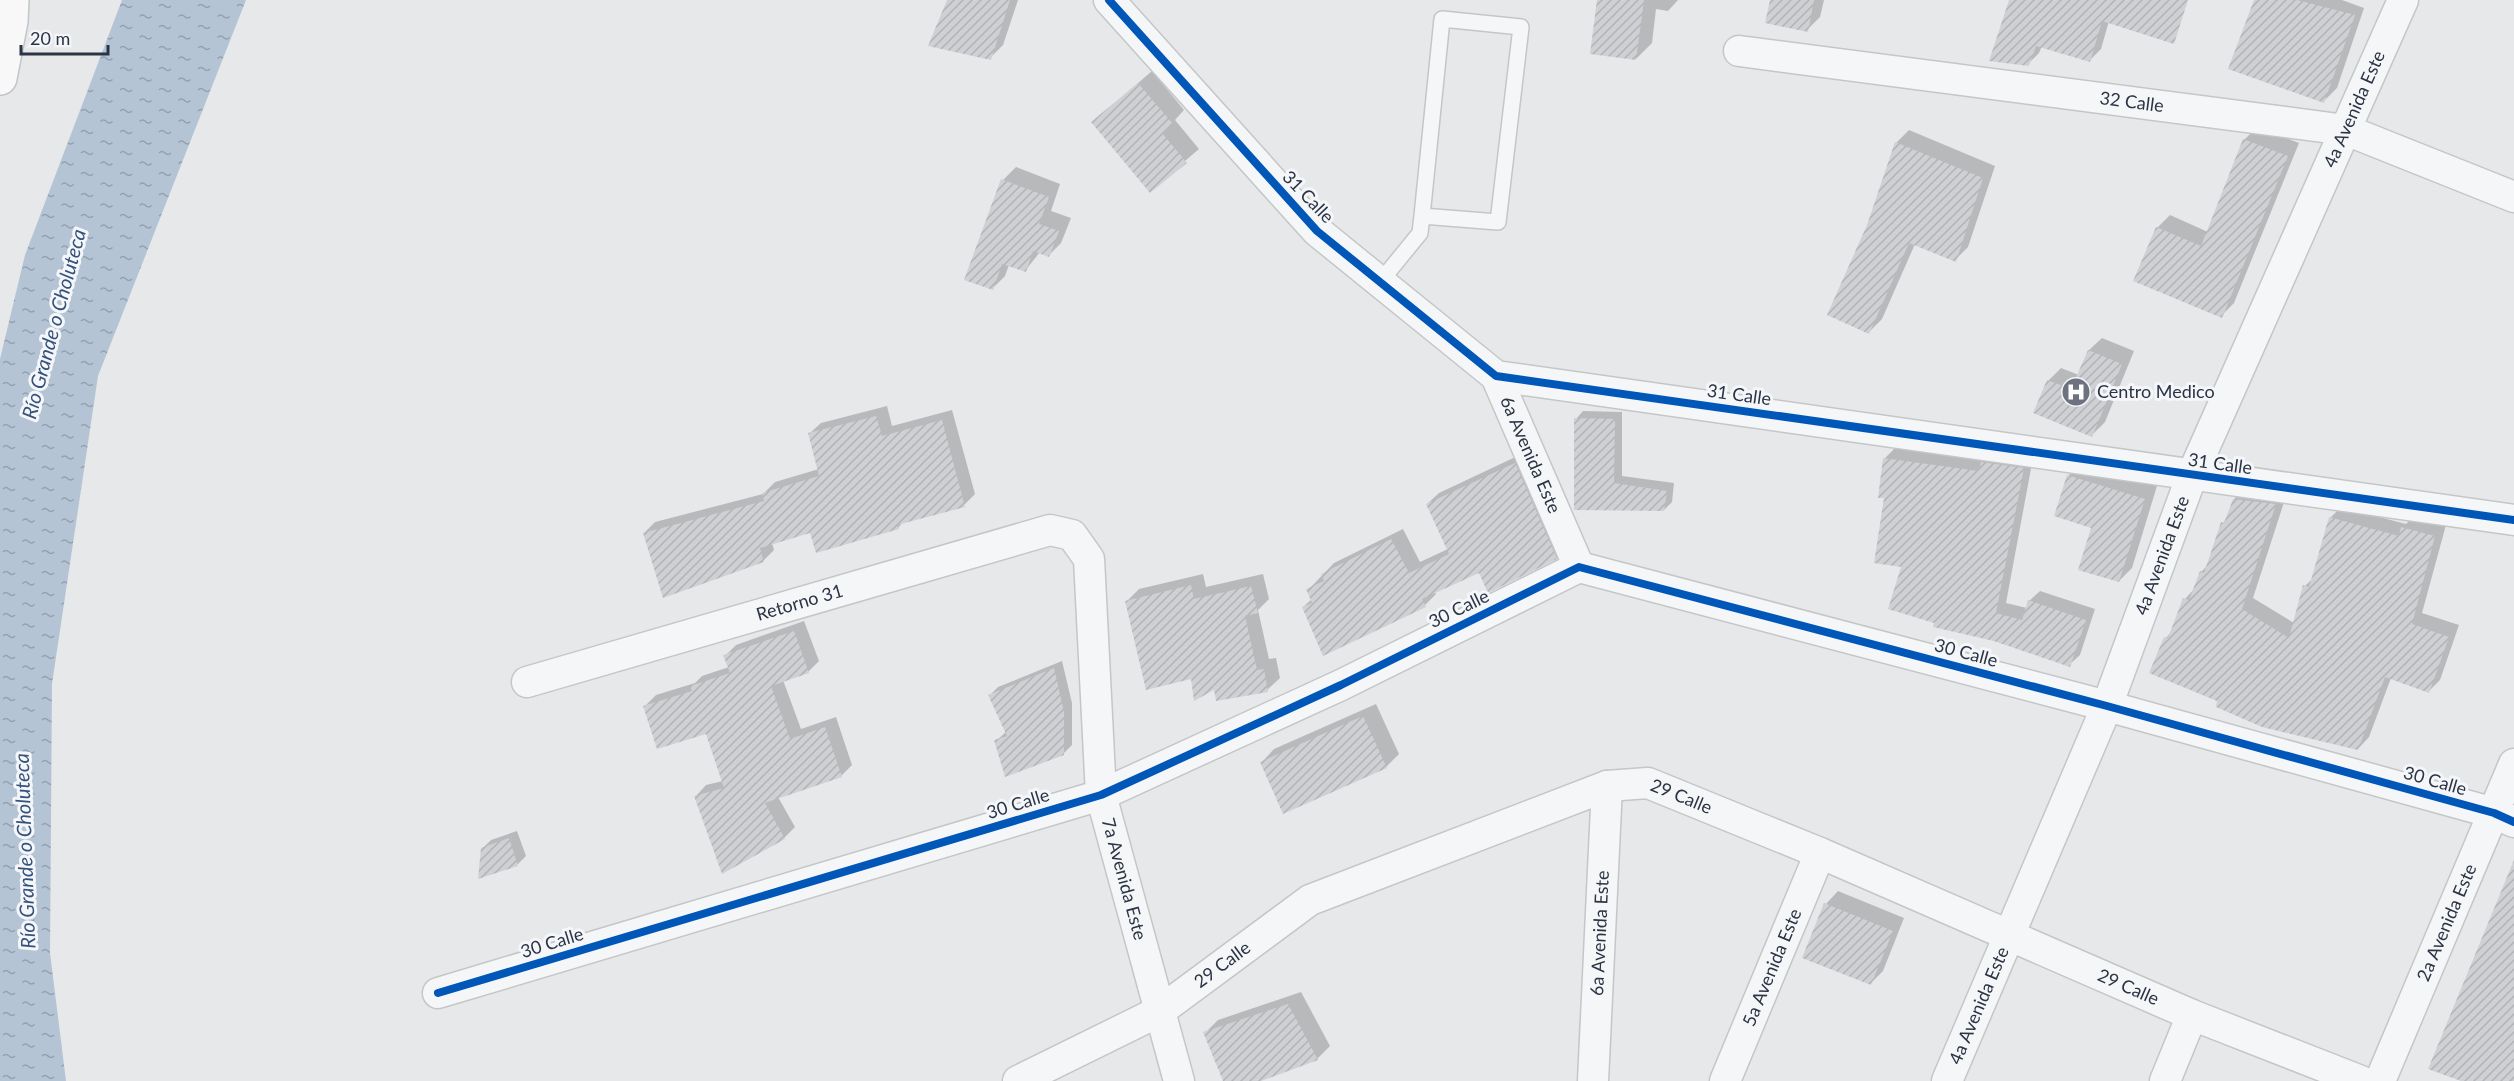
<svg xmlns="http://www.w3.org/2000/svg" width="2514" height="1081" font-family="Lato,sans-serif">
  <style>
    .water { fill: url(#water-ripples) }
    .shadow { fill: #0003 }
    .building { fill: url(#building-hatch) }
    .lines { fill: none; stroke-linecap: round; stroke-linejoin: round }
    .lane-casing { stroke: #c4c6c8; stroke-width: 18 }
    .street-casing { stroke: #c4c6c8; stroke-width: 33 }
    .primary-casing { stroke: #c2c5c8; stroke-width: 36 }
    .lane { stroke: #f5f6f7; stroke-width: 15 }
    .street { stroke: #f5f6f7; stroke-width: 30 }
    .primary { stroke: #f8f8f8; stroke-width: 33 }
    .cycleway-casing { stroke: #f4f6f9; stroke-width: 11 }
    .cycleway { stroke: #0057b8; stroke-width: 8 }
    .labels { text-anchor: middle; stroke-width: 6; stroke-linejoin: round; paint-order: stroke }
    .street-label { font-size: 18px; fill: #2b3445; stroke: #f4f6f9 }
    .poi-label { font-size: 18px; fill: #2b3445; stroke: #f4f6f9; text-anchor: start }
    .water-label { font-size: 20px; font-style: italic; fill: #34527a; stroke: #f4f6f9 }
  </style>
  <defs>
    <pattern id="water-ripples" width="26" height="14" patternUnits="userSpaceOnUse" patternTransform="scale(1.5)"><rect width="26" height="14" fill="#b4c4d5"/><path d="M2 4q2-2 4 0t4 0M15 11q2-2 4 0t4 0" fill="none" stroke="#93a0af"/></pattern>
    <pattern id="building-hatch" width="6" height="6" patternUnits="userSpaceOnUse" patternTransform="scale(1.5)"><rect width="6" height="6" fill="#ced0d3"/><path d="M-1 1l2-2M0 6l6-6M5 7l2-2" fill="none" stroke="#b1b3b6"/></pattern>
  </defs>
  <rect width="100%" height="100%" fill="#e6e8ea"/>
  <polygon class="water" points="122,0 246,0 98,376 52,684 50,953 66,1081 0,1081 0,359 25,255"/>
  <g class="shadow">
    <polygon points="949,0 1018,0 1003,45 990,58"/>
    <polygon points="1599,0 1678,0 1668,11 1656,9 1652,43 1636,59"/>
    <polygon points="1772,0 1824,0 1820,17 1807,30"/>
    <polygon points="2010,0 2174,0 2109,21 2101,49 2090,60 2042,46 2039,53 2028,64"/>
    <polygon points="2257,0 2342,0 2364,8 2337,88 2324,101"/>
    <polygon points="1152,71 1184,110 1175,120 1199,149 1150,191 1093,122"/>
    <polygon points="2257,127 2299,143 2234,303 2221,316 2157,228 2170,215 2208,232 2244,140"/>
    <polygon points="1909,130 1995,166 1968,247 1955,260 1915,244 1882,319 1869,332 1868,225 1896,143"/>
    <polygon points="1016,167 1060,184 1051,211 1071,218 1061,243 1048,256 1040,252 1025,271 1009,265 1005,276 992,289 1003,180"/>
    <polygon points="2102,338 2134,351 2105,422 2092,435 2035,412 2049,380 2061,368 2079,375 2089,350"/>
    <polygon points="887,406 892,426 952,410 975,494 964,505 904,521 898,528 811,531 772,543 774,550 763,561 644,533 655,522 763,494 775,482 819,469 810,433 821,423"/>
    <polygon points="1583,411 1622,412 1622,476 1674,483 1672,502 1664,510 1575,508 1576,419"/>
    <polygon points="1895,448 1984,461 1993,452 2033,458 2006,603 2027,608 2029,601 2040,591 2095,609 2080,655 2069,665 1936,622 1903,566 1886,497 1885,458"/>
    <polygon points="1526,452 1567,546 1556,558 1480,571 1435,592 1436,594 1425,605 1303,607 1312,599 1308,590 1334,563 1403,529 1420,562 1448,549 1427,504 1439,493"/>
    <polygon points="2081,463 2157,486 2132,568 2119,581 2068,476"/>
    <polygon points="2245,488 2287,493 2253,598 2294,623 2305,586 2314,577 2330,518 2341,507 2406,524 2414,516 2446,525 2422,613 2459,625 2440,680 2429,691 2391,678 2369,737 2358,749 2219,701 2166,638 2172,631 2185,599 2195,588 2201,572 2209,564 2223,523 2227,518 2234,499"/>
    <polygon points="1203,574 1206,587 1263,574 1269,599 1258,610 1269,659 1276,658 1280,678 1267,690 1215,687 1192,677 1127,601 1139,589"/>
    <polygon points="804,621 819,661 808,672 783,680 801,729 836,717 852,765 841,776 778,797 795,827 784,838 696,796 706,785 723,781 707,732 645,706 656,695 695,683 702,676 729,667 725,656 736,645"/>
    <polygon points="1062,661 1072,703 1072,745 1063,754 996,741 1007,731 990,695 998,687"/>
    <polygon points="1376,704 1399,754 1386,767 1262,762 1274,749"/>
    <polygon points="517,831 526,856 518,864 480,877 483,848 491,840"/>
    <polygon points="1838,891 1904,918 1883,971 1870,984 1826,904"/>
    <polygon points="1301,992 1330,1046 1317,1059 1256,1081 1225,1081 1205,1033 1218,1020"/>
  </g>
  <g class="building">
    <polygon points="947,0 1010,0 991,60 928,46"/>
    <polygon points="1597,0 1644,0 1636,60 1590,54"/>
    <polygon points="1770,0 1814,0 1808,32 1765,23"/>
    <polygon points="2009,0 2188,0 2174,44 2102,21 2090,62 2036,46 2029,66 1989,61"/>
    <polygon points="2254,0 2297,0 2355,15 2324,103 2228,69"/>
    <polygon points="1138,83 1173,124 1162,133 1187,163 1150,193 1091,122"/>
    <polygon points="2243,139 2288,156 2222,318 2133,281 2156,227 2201,246"/>
    <polygon points="1895,142 1983,178 1956,262 1909,243 1869,334 1827,315 1867,225"/>
    <polygon points="1001,179 1049,197 1039,224 1059,231 1049,257 1033,251 1026,272 1002,264 993,290 964,280"/>
    <polygon points="2088,350 2122,364 2092,437 2033,413 2047,380 2071,389"/>
    <polygon points="876,416 882,436 942,420 965,507 897,525 899,529 816,553 810,533 760,548 764,562 663,598 643,533 764,501 762,493 819,476 808,433"/>
    <polygon points="1574,418 1615,419 1614,483 1667,491 1664,511 1574,510"/>
    <polygon points="1883,458 1979,471 1981,462 2024,468 1996,613 2022,620 2028,600 2086,620 2070,667 1994,641 1933,627 1934,623 1888,609 1901,567 1874,563 1884,498 1878,498"/>
    <polygon points="1515,463 1557,559 1488,593 1479,573 1422,599 1426,607 1323,656 1302,607 1312,603 1306,589 1324,581 1321,574 1391,539 1409,573 1449,554 1426,504"/>
    <polygon points="2067,475 2145,499 2119,582 2078,570 2091,528 2054,516"/>
    <polygon points="2233,499 2276,504 2242,609 2289,638 2303,585 2309,587 2329,517 2399,536 2401,527 2435,536 2412,624 2449,637 2429,693 2385,677 2358,750 2262,727 2216,707 2217,701 2149,673 2164,637 2168,638 2183,598 2189,600 2200,571 2204,573 2221,522 2224,523"/>
    <polygon points="1191,585 1194,599 1251,586 1258,613 1245,616 1257,670 1264,669 1268,692 1216,701 1214,690 1194,701 1191,679 1146,690 1125,601"/>
    <polygon points="794,631 809,673 771,686 790,739 825,727 842,777 765,803 785,839 722,874 694,796 724,788 706,734 657,749 643,706 692,691 690,686 730,673 723,655"/>
    <polygon points="1054,668 1064,712 1064,755 1005,777 994,740 1007,736 988,695"/>
    <polygon points="1363,716 1387,768 1283,814 1260,762"/>
    <polygon points="509,838 518,866 478,879 481,848"/>
    <polygon points="2514,860 2514,1081 2461,1081 2428,1069"/>
    <polygon points="1824,903 1893,931 1871,985 1802,958"/>
    <polygon points="1288,1004 1318,1060 1261,1081 1223,1081 1203,1032"/>
  </g>
  <g class="lines">
    <g class="lane-casing">
      <polyline id="lane" points="1380,282 1420,233 1422,216 1442,19 1521,27 1498,222 1422,216"/>
    </g>
    <g class="street-casing">
      <g id="street">
        <polyline points="1109,0 1317,231 1496,376 2514,520"/>
        <path id="s1" d="M 1739,51 L 2346,130 L 2514,197"/>
        <path id="s2" d="M 1496,376 L 1579,567"/>
        <path id="s3" d="M 527,682 L 1050,530 L 1072,535 L 1089,559 L 1101,795 L 1179,1081"/>
        <polyline points="438,993 1101,795 1341,685 1579,567 2107,706 2494,813 2514,822"/>
        <path id="s4" d="M 1018,1081 L 1160,1011 L 1310,900 L 1607,786 L 1648,783 L 1820,853 L 2192,1015 L 2361,1081"/>
        <path id="s5" d="M 1593,1081 L 1607,786"/>
        <path id="s6" d="M 1725,1081 L 1820,853"/>
        <path id="s7" d="M 1947,1081 L 2107,706 L 2192,475 L 2403,0"/>
        <polyline points="2165,1081 2192,1015"/>
        <path id="s8" d="M 2380,1081 L 2514,764"/>
      </g>
    </g>
    <g class="primary-casing">
      <polyline id="primary" points="0,78 11,21 12,0"/>
    </g>
    <use href="#lane" class="lane"/>
    <use href="#street" class="street"/>
    <use href="#primary" class="primary"/>
    <g class="cycleway-casing">
      <g id="cycleway">
        <polyline points="1109,0 1317,231 1496,376 2514,520"/>
        <polyline points="438,993 1101,795 1341,685 1579,567 2107,706 2494,813 2514,822"/>
      </g>
    </g>
    <use href="#cycleway" class="cycleway"/>
  </g>
  <defs>
    <g id="hospital-disc" transform="scale(1.5)"><circle r="9.5" fill="#6c737f" stroke="#f4f6f9"/><path d="M-5-5h3v3.5h4V-5h3V5h-3V1.5h-4V5h-3Z" fill="#fff"/></g>
  </defs>
  <g fill-rule="evenodd">
    <use href="#hospital-disc" x="2076" y="392"/>
  </g>
  <g class="labels">
    <g class="street-label">
      <text dy="6" stroke="none"><textPath href="#s1" startOffset="396">32 Calle</textPath></text>
      <text dy="6" stroke="none"><textPath href="#s7" startOffset="1054">4a Avenida Este</textPath></text>
      <text transform="translate(1308 197) rotate(46)" y="6">31 Calle</text>
      <text transform="translate(1739 395) rotate(8)" y="6">31 Calle</text>
      <text dy="6" stroke="none"><textPath href="#s2" startOffset="86">6a Avenida Este</textPath></text>
      <text transform="translate(2220 464) rotate(8)" y="6">31 Calle</text>
      <text dy="6" stroke="none"><textPath href="#s7" startOffset="568">4a Avenida Este</textPath></text>
      <text dy="6" stroke="none"><textPath href="#s3" startOffset="284">Retorno 31</textPath></text>
      <text transform="translate(1459 609) rotate(-26)" y="6">30 Calle</text>
      <text transform="translate(1966 653) rotate(15)" y="6">30 Calle</text>
      <text transform="translate(2435 781) rotate(16)" y="6">30 Calle</text>
      <text dy="6" stroke="none"><textPath href="#s4" startOffset="740">29 Calle</textPath></text>
      <text transform="translate(1018 804) rotate(-17)" y="6">30 Calle</text>
      <text dy="6" stroke="none"><textPath href="#s3" startOffset="920">7a Avenida Este</textPath></text>
      <text dy="6" stroke="none"><textPath href="#s8" startOffset="172">2a Avenida Este</textPath></text>
      <text dy="6" stroke="none"><textPath href="#s5" startOffset="148">6a Avenida Este</textPath></text>
      <text transform="translate(552 943) rotate(-17)" y="6">30 Calle</text>
      <text dy="6" stroke="none"><textPath href="#s4" startOffset="236">29 Calle</textPath></text>
      <text dy="6" stroke="none"><textPath href="#s6" startOffset="123">5a Avenida Este</textPath></text>
      <text dy="6" stroke="none"><textPath href="#s4" startOffset="1226">29 Calle</textPath></text>
      <text dy="6" stroke="none"><textPath href="#s7" startOffset="82">4a Avenida Este</textPath></text>
    </g>
    <g class="poi-label">
      <text x="2097" y="398">Centro Medico</text>
    </g>
    <g class="water-label">
      <text transform="translate(54 324) rotate(-75)" y="7">Río Grande o Choluteca</text>
      <text transform="translate(25 851) rotate(-92)" y="7">Río Grande o Choluteca</text>
    </g>
  </g>
  <path d="M21 45v9h87v-9" fill="none" stroke="#2b3445" stroke-width="3"/>
  <text x="30" y="45" font-size="18" fill="#2b3445" stroke="#f4f6f9" stroke-width="4.5" paint-order="stroke">20 m</text>
</svg>
